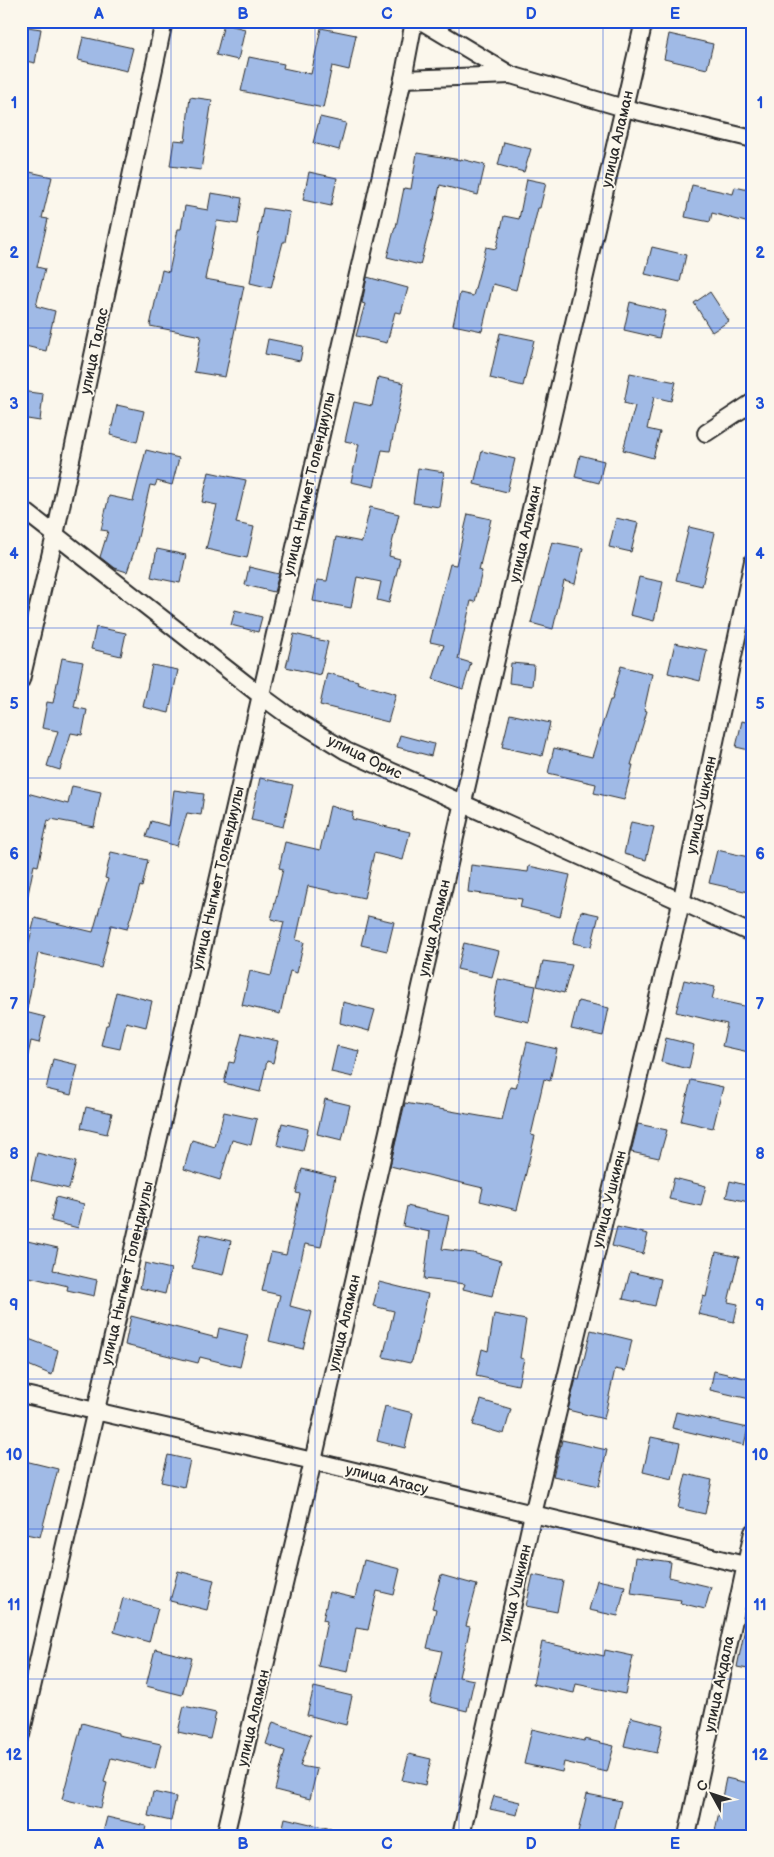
<svg xmlns="http://www.w3.org/2000/svg" width="774" height="1857" font-family="'Balsamiq Sans',sans-serif">
  <style>
    .building { fill: #a0bae6; stroke: #2b2b2b }
    .lines { fill: none; stroke-linecap: round; stroke-linejoin: round }
    .minor-casing { stroke: #2b2b2b; stroke-width: 20 }
    .minor { stroke: #fbf7ec; stroke-width: 16 }
    .grid { fill: none; stroke: #1d4ed8; stroke-width: 1; stroke-opacity: 0.55 }
    .labels { text-anchor: middle; stroke-width: 4; stroke-linejoin: round; paint-order: stroke }
    .street-label { font-size: 15px; fill: #2b2b2b; stroke: #fbf7ec }
    .neatline { fill: none; stroke: #1d4ed8; stroke-width: 2 }
    .grid-label { font-size: 16px; text-anchor: middle; font-weight: bold; fill: #1d4ed8 }
  </style>
  <rect width="100%" height="100%" fill="#fbf7ec"/>
  <filter id="ink" filterUnits="userSpaceOnUse"><feTurbulence type="fractalNoise" baseFrequency=".02" numOctaves="2"/><feDisplacementMap in="SourceGraphic" scale="10" xChannelSelector="R" yChannelSelector="G"/><feConvolveMatrix kernelMatrix="1 2 1 2 8 2 1 2 1" color-interpolation-filters="sRGB"/></filter>
  <g filter="url(#ink)">
    <g class="building">
      <polygon points="224,24 245,29 238,60 216,55"/>
      <polygon points="21,26 41,29 35,63 21,60"/>
      <polygon points="321,28 356,35 349,70 332,66 323,108 241,91 249,57 284,64 283,68 311,74"/>
      <polygon points="669,34 713,44 707,69 664,59"/>
      <polygon points="83,37 133,48 127,71 78,60"/>
      <polygon points="190,97 212,100 201,170 170,166 174,140 185,141"/>
      <polygon points="320,117 346,123 339,150 313,143"/>
      <polygon points="504,142 531,149 524,172 498,165"/>
      <polygon points="417,153 461,160 461,159 485,165 478,195 440,185 433,220 432,220 420,265 387,257 395,227 396,227 404,188 411,189"/>
      <polygon points="21,170 52,177 42,218 48,219 37,267 45,269 36,306 55,311 46,351 21,345"/>
      <polygon points="309,172 337,178 331,206 303,200"/>
      <polygon points="527,179 546,183 540,208 538,208 528,249 526,249 516,290 493,284 482,331 453,325 460,293 473,296 486,247 496,249 504,216 519,219"/>
      <polygon points="692,185 733,194 735,187 753,191 753,224 712,213 710,222 685,217"/>
      <polygon points="211,193 242,198 238,224 217,221 205,279 244,286 225,377 194,372 201,336 150,326 162,270 169,272 178,229 181,229 185,206 208,210"/>
      <polygon points="263,208 290,212 285,242 283,242 271,288 250,283"/>
      <polygon points="652,247 686,255 680,282 645,274"/>
      <polygon points="367,277 408,288 401,313 395,312 387,343 356,336 365,304 362,303"/>
      <polygon points="710,292 729,321 712,332 694,303"/>
      <polygon points="630,302 666,311 659,338 624,330"/>
      <polygon points="500,333 534,340 523,386 490,378"/>
      <polygon points="268,339 303,346 300,361 265,354"/>
      <polygon points="630,373 676,382 671,401 654,397 647,429 660,432 653,458 623,450 635,406 624,403"/>
      <polygon points="378,377 404,383 390,451 382,450 374,487 351,482 359,444 345,441 354,402 372,406"/>
      <polygon points="21,391 43,394 40,421 21,418"/>
      <polygon points="117,405 144,411 137,442 110,435"/>
      <polygon points="146,450 179,458 172,485 157,481 155,486 150,485 136,546 127,572 114,568 100,557 108,531 101,530 109,496 133,501"/>
      <polygon points="482,451 515,459 507,492 474,484"/>
      <polygon points="580,455 604,461 599,483 575,477"/>
      <polygon points="418,468 444,472 439,507 413,503"/>
      <polygon points="209,472 246,480 236,523 254,527 247,558 206,549 217,505 202,502"/>
      <polygon points="370,507 399,514 389,556 400,559 389,603 377,600 381,582 357,577 351,608 313,601 317,580 327,581 336,537 362,542"/>
      <polygon points="468,514 491,519 479,570 482,571 475,602 471,601 458,659 471,663 463,689 433,679 444,645 430,642 450,564 456,565"/>
      <polygon points="616,518 638,523 631,552 609,547"/>
      <polygon points="689,527 715,533 702,586 676,580"/>
      <polygon points="552,542 583,548 575,584 564,581 553,629 531,623"/>
      <polygon points="157,549 186,555 180,583 151,577"/>
      <polygon points="249,567 279,574 274,592 245,585"/>
      <polygon points="639,577 663,582 654,621 630,615"/>
      <polygon points="235,610 262,617 258,632 231,625"/>
      <polygon points="96,627 126,633 121,656 91,649"/>
      <polygon points="294,634 328,642 320,675 286,667"/>
      <polygon points="675,643 707,650 700,681 668,673"/>
      <polygon points="62,658 83,662 74,707 87,710 82,735 71,733 60,770 47,766 58,731 42,728 47,702 53,703"/>
      <polygon points="511,663 534,665 532,686 509,683"/>
      <polygon points="152,665 178,670 169,713 143,707"/>
      <polygon points="621,666 652,674 644,710 647,711 631,765 633,765 624,800 594,793 596,784 548,773 554,748 592,757 610,700 612,700"/>
      <polygon points="327,673 358,681 357,683 396,694 388,722 320,705"/>
      <polygon points="510,714 550,723 542,756 502,747"/>
      <polygon points="742,721 753,724 753,751 736,747"/>
      <polygon points="400,735 434,744 431,756 397,747"/>
      <polygon points="260,778 293,785 283,827 251,820"/>
      <polygon points="72,786 101,792 94,827 51,819 51,821 48,820 38,866 34,865 27,899 21,898 21,814 27,793 68,804"/>
      <polygon points="174,790 204,794 201,815 187,813 177,846 146,837 151,821 169,826"/>
      <polygon points="330,806 353,812 352,819 410,832 403,860 374,853 364,898 308,886 296,940 304,942 297,973 290,971 280,1014 242,1005 250,971 271,976 284,922 271,919 283,869 279,868 285,842 320,850"/>
      <polygon points="631,822 654,827 646,860 624,854"/>
      <polygon points="717,850 753,858 753,893 709,883"/>
      <polygon points="111,852 148,860 142,887 140,886 127,929 111,925 101,968 38,953 27,1009 21,1009 21,966 23,966 35,918 93,932 108,879 105,878"/>
      <polygon points="471,865 528,872 529,866 570,875 560,917 520,907 522,899 468,892"/>
      <polygon points="581,911 599,915 591,947 573,943"/>
      <polygon points="368,916 394,922 387,951 361,945"/>
      <polygon points="464,943 499,951 492,977 457,969"/>
      <polygon points="543,961 572,965 564,993 537,986"/>
      <polygon points="498,979 536,986 529,1022 492,1014"/>
      <polygon points="684,980 715,987 712,999 753,1008 753,1053 722,1046 727,1024 676,1012"/>
      <polygon points="116,992 152,1001 146,1027 126,1022 120,1049 101,1045 106,1025 108,1025"/>
      <polygon points="578,1001 609,1008 603,1036 571,1029"/>
      <polygon points="343,1002 375,1010 369,1031 340,1023"/>
      <polygon points="21,1011 45,1017 39,1043 31,1041 26,1064 21,1064"/>
      <polygon points="242,1033 278,1041 273,1063 267,1061 260,1092 224,1083 229,1062 234,1063"/>
      <polygon points="666,1038 694,1045 689,1069 661,1062"/>
      <polygon points="527,1042 557,1049 550,1081 544,1079 531,1135 535,1136 517,1210 480,1201 483,1188 390,1166 405,1103 502,1120 510,1087 516,1088"/>
      <polygon points="337,1046 359,1051 353,1077 331,1072"/>
      <polygon points="53,1059 78,1065 71,1095 46,1089"/>
      <polygon points="691,1080 723,1087 713,1128 681,1121"/>
      <polygon points="325,1099 350,1105 342,1140 317,1134"/>
      <polygon points="86,1107 112,1113 107,1134 81,1128"/>
      <polygon points="224,1112 257,1119 251,1145 232,1140 220,1180 184,1169 192,1140 215,1147"/>
      <polygon points="282,1123 308,1129 303,1151 277,1145"/>
      <polygon points="638,1124 667,1130 659,1158 631,1152"/>
      <polygon points="37,1153 76,1162 69,1189 31,1180"/>
      <polygon points="302,1169 335,1177 321,1247 305,1244 290,1306 312,1312 303,1349 269,1341 280,1295 262,1291 271,1252 286,1255 300,1194 296,1193"/>
      <polygon points="674,1178 706,1186 701,1206 669,1199"/>
      <polygon points="730,1181 753,1187 753,1203 726,1197"/>
      <polygon points="56,1197 84,1204 78,1228 51,1221"/>
      <polygon points="407,1206 449,1216 442,1249 473,1253 501,1261 492,1296 463,1289 465,1284 424,1279 430,1232 403,1226"/>
      <polygon points="617,1227 648,1234 643,1254 612,1246"/>
      <polygon points="201,1234 231,1241 223,1275 192,1268"/>
      <polygon points="23,1240 58,1248 53,1270 97,1280 94,1296 67,1290 68,1286 21,1275 21,1248"/>
      <polygon points="716,1252 739,1257 728,1302 738,1304 734,1322 698,1314 703,1296 706,1297"/>
      <polygon points="145,1263 171,1269 165,1294 140,1288"/>
      <polygon points="630,1272 661,1279 655,1306 623,1299"/>
      <polygon points="379,1282 428,1294 412,1361 411,1361 410,1363 383,1357 394,1311 373,1306"/>
      <polygon points="494,1314 526,1320 520,1358 524,1359 518,1385 476,1376 482,1349 488,1351"/>
      <polygon points="131,1316 217,1338 219,1328 248,1335 240,1367 200,1357 198,1363 125,1345"/>
      <polygon points="591,1330 632,1340 625,1371 615,1369 604,1419 568,1410 576,1379 579,1380"/>
      <polygon points="26,1338 58,1350 52,1375 21,1362"/>
      <polygon points="714,1371 753,1380 750,1399 710,1390"/>
      <polygon points="481,1400 511,1409 504,1434 473,1425"/>
      <polygon points="385,1406 413,1413 405,1448 377,1441"/>
      <polygon points="676,1412 748,1428 744,1445 672,1428"/>
      <polygon points="651,1437 680,1443 672,1479 643,1472"/>
      <polygon points="562,1440 607,1450 599,1486 553,1476"/>
      <polygon points="168,1455 190,1460 184,1487 161,1482"/>
      <polygon points="21,1460 58,1469 40,1537 21,1533"/>
      <polygon points="686,1474 712,1480 705,1514 678,1508"/>
      <polygon points="636,1557 671,1562 669,1577 711,1587 705,1609 680,1603 681,1600 631,1593"/>
      <polygon points="364,1560 400,1569 394,1595 377,1591 368,1630 356,1628 348,1672 318,1666 327,1621 323,1620 329,1592 355,1598"/>
      <polygon points="178,1571 214,1580 207,1610 170,1601"/>
      <polygon points="441,1575 477,1585 466,1626 470,1627 459,1677 474,1680 467,1711 430,1702 442,1651 427,1648 436,1609 432,1608"/>
      <polygon points="533,1575 563,1581 557,1612 526,1606"/>
      <polygon points="597,1580 625,1586 618,1616 589,1610"/>
      <polygon points="123,1598 158,1608 149,1642 114,1632"/>
      <polygon points="747,1618 753,1619 753,1670 737,1667"/>
      <polygon points="542,1642 604,1656 605,1650 633,1656 625,1694 576,1684 574,1693 533,1684"/>
      <polygon points="155,1649 192,1658 182,1695 146,1686"/>
      <polygon points="314,1687 352,1696 346,1725 307,1715"/>
      <polygon points="184,1706 216,1713 210,1739 178,1732"/>
      <polygon points="631,1717 663,1725 657,1753 624,1746"/>
      <polygon points="273,1722 311,1735 300,1766 317,1769 310,1799 275,1790 285,1751 266,1744"/>
      <polygon points="82,1723 118,1733 118,1735 161,1744 155,1769 111,1758 104,1782 107,1783 101,1808 62,1799"/>
      <polygon points="532,1729 584,1741 585,1739 614,1746 607,1772 564,1762 562,1772 524,1764"/>
      <polygon points="409,1754 431,1759 425,1785 402,1780"/>
      <polygon points="726,1778 753,1784 753,1823 750,1836 714,1836"/>
      <polygon points="153,1792 176,1797 171,1821 148,1816"/>
      <polygon points="587,1794 621,1801 613,1836 577,1836"/>
      <polygon points="494,1796 520,1802 517,1815 490,1809"/>
      <polygon points="107,1817 146,1826 144,1836 102,1836"/>
      <polygon points="285,1818 340,1831 339,1836 281,1836"/>
    </g>
    <g class="lines">
      <g class="minor-casing">
        <g id="minor">
          <polyline points="421,21 511,75 624,108 753,139"/>
          <polyline points="403,79 511,75"/>
          <polyline points="706,433 753,402"/>
          <polyline points="21,508 260,695 286,714 346,751 753,934"/>
          <polyline points="21,680 55,535 164,21"/>
          <polyline points="21,1394 313,1461 753,1567"/>
          <polyline points="21,1735 403,79 414,21"/>
          <polyline points="225,1836 313,1461 463,802 644,21"/>
          <polyline points="461,1836 533,1514 681,903 753,561"/>
          <polyline points="687,1836 753,1532"/>
        </g>
      </g>
      <use href="#minor" class="minor"/>
    </g>
  </g>
  <path class="grid" d="M 171,21 L 171,1836M 315,21 L 315,1836M 459,21 L 459,1836M 603,21 L 603,1836M 21,178 L 753,178M 21,328 L 753,328M 21,478 L 753,478M 21,628 L 753,628M 21,778 L 753,778M 21,928 L 753,928M 21,1079 L 753,1079M 21,1229 L 753,1229M 21,1379 L 753,1379M 21,1529 L 753,1529M 21,1679 L 753,1679"/>
  <g class="labels">
    <g class="street-label">
      <text transform="translate(617 139) rotate(-77)" y="5">улица Аламан</text>
      <text transform="translate(94 351) rotate(-78)" y="5">улица Талас</text>
      <text transform="translate(309 484) rotate(-77)" y="5">улица Ныгмет Толендиулы</text>
      <text transform="translate(525 534) rotate(-77)" y="5">улица Аламан</text>
      <text transform="translate(365 757) rotate(26)" y="5">улица Орис</text>
      <text transform="translate(701 805) rotate(-78)" y="5">улица Ушкиян</text>
      <text transform="translate(218 878) rotate(-77)" y="5">улица Ныгмет Толендиулы</text>
      <text transform="translate(434 928) rotate(-77)" y="5">улица Аламан</text>
      <text transform="translate(609 1199) rotate(-76)" y="5">улица Ушкиян</text>
      <text transform="translate(127 1273) rotate(-77)" y="5">улица Ныгмет Толендиулы</text>
      <text transform="translate(344 1323) rotate(-77)" y="5">улица Аламан</text>
      <text transform="translate(387 1479) rotate(14)" y="5">улица Атасу</text>
      <text transform="translate(515 1593) rotate(-77)" y="5">улица Ушкиян</text>
      <text transform="translate(719 1684) rotate(-78)" y="5">улица Акдала</text>
      <text transform="translate(253 1718) rotate(-77)" y="5">улица Аламан</text>
    </g>
  </g>
  <rect width="774" height="1857" fill="none" stroke="#fbf7ec" stroke-width="55"/>
  <g transform="translate(712 1794) rotate(310)" stroke="#fbf7ec" stroke-width="4" paint-order="stroke">
  <path d="M0-4L9 19L0 12L-9 19Z" fill="#2b2b2b"/>
  <text y="-8" font-size="14" font-weight="bold" text-anchor="middle" fill="#2b2b2b">С</text>
  </g>
  <rect x="28" y="28" width="718" height="1802" class="neatline"/>
  <g class="grid-label">
    <text x="99" y="19">A</text>
    <text x="243" y="19">B</text>
    <text x="387" y="19">C</text>
    <text x="531" y="19">D</text>
    <text x="675" y="19">E</text>
    <text x="14" y="108">1</text>
    <text x="760" y="108">1</text>
    <text x="14" y="258">2</text>
    <text x="760" y="258">2</text>
    <text x="14" y="409">3</text>
    <text x="760" y="409">3</text>
    <text x="14" y="559">4</text>
    <text x="760" y="559">4</text>
    <text x="14" y="709">5</text>
    <text x="760" y="709">5</text>
    <text x="14" y="859">6</text>
    <text x="760" y="859">6</text>
    <text x="14" y="1009">7</text>
    <text x="760" y="1009">7</text>
    <text x="14" y="1159">8</text>
    <text x="760" y="1159">8</text>
    <text x="14" y="1310">9</text>
    <text x="760" y="1310">9</text>
    <text x="14" y="1460">10</text>
    <text x="760" y="1460">10</text>
    <text x="14" y="1610">11</text>
    <text x="760" y="1610">11</text>
    <text x="14" y="1760">12</text>
    <text x="760" y="1760">12</text>
    <text x="99" y="1849">A</text>
    <text x="243" y="1849">B</text>
    <text x="387" y="1849">C</text>
    <text x="531" y="1849">D</text>
    <text x="675" y="1849">E</text>
  </g>
</svg>
